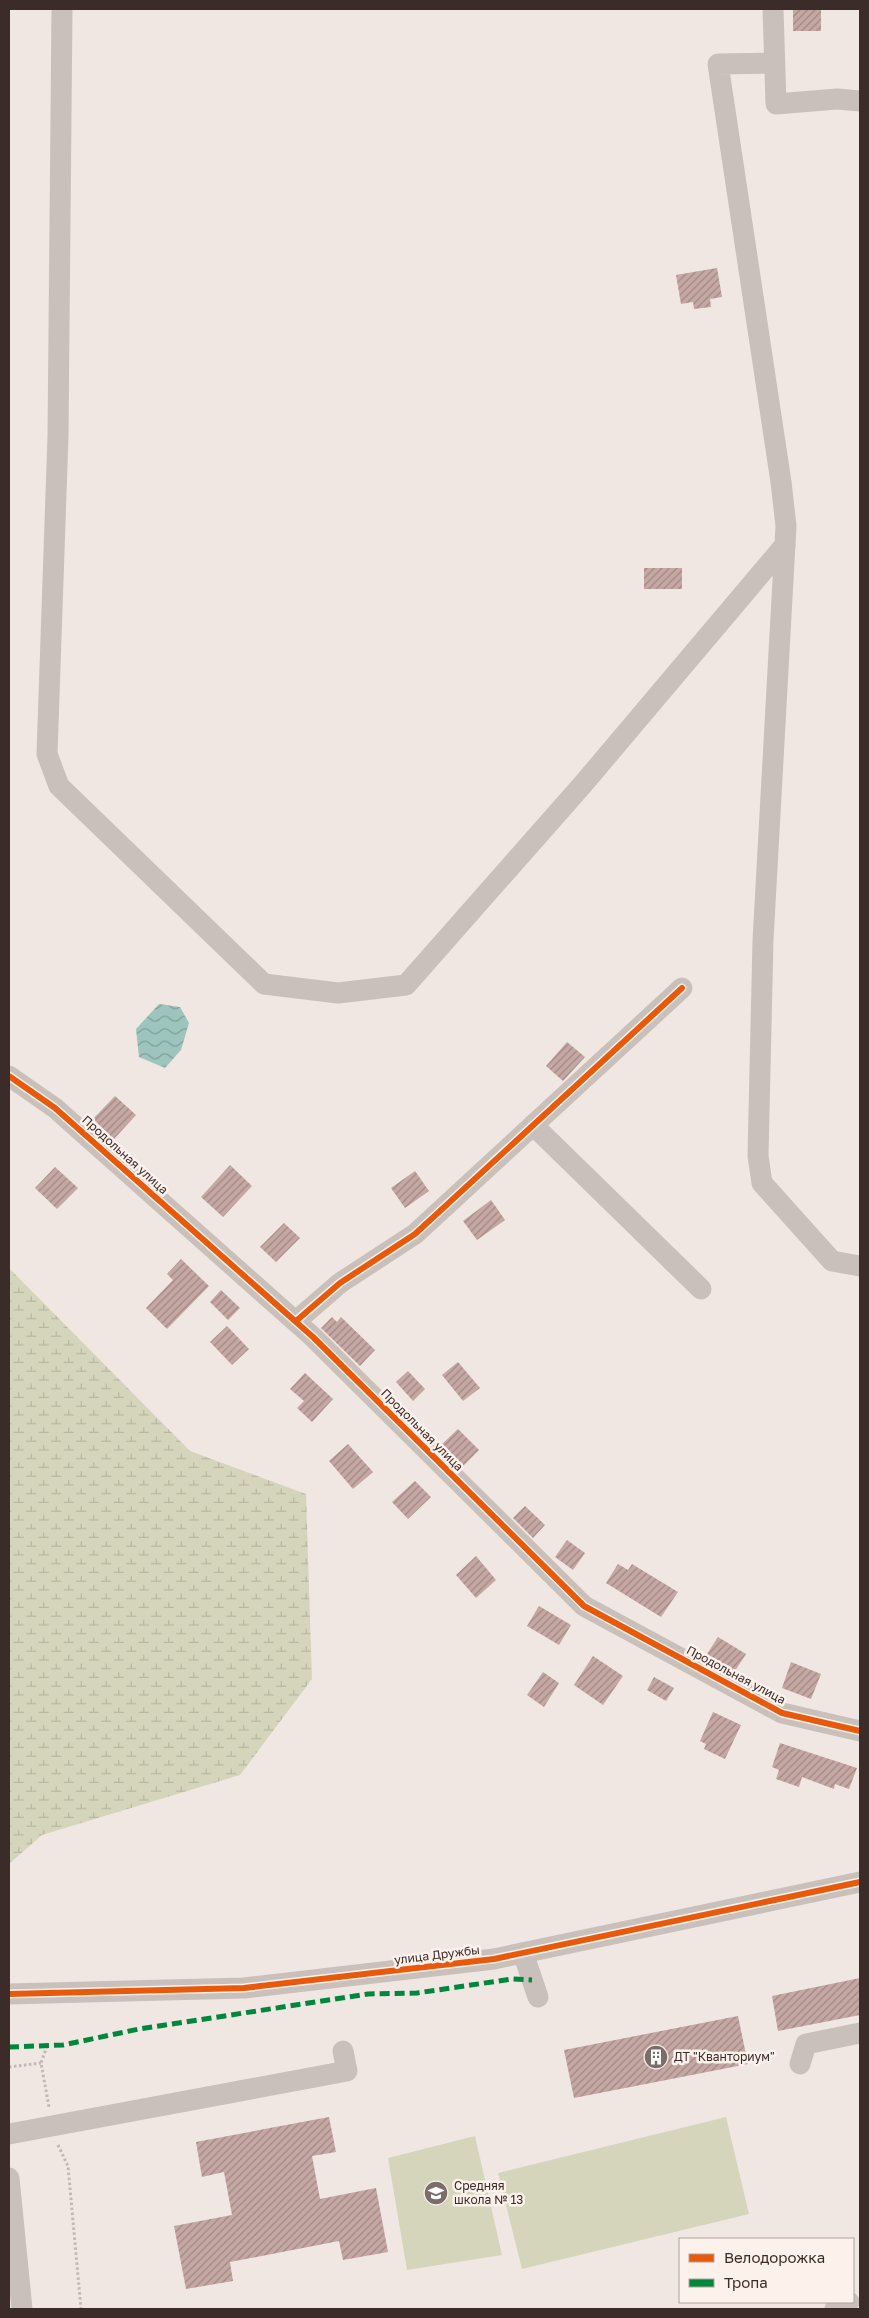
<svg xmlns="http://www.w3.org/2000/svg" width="869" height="2318" font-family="'Golos Text',sans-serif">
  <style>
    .wetland { fill: url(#wetland-marsh) }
    .park { fill: #d5d5bc }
    .water { fill: url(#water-waves) }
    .building { fill: url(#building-hatch) }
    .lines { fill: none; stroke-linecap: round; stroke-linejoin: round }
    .path { stroke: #c2b8b4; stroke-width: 3; stroke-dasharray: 2.5 2.5; stroke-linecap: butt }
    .minor { stroke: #c9c0bc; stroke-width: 21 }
    .quiet { stroke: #00873e; stroke-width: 5; stroke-dasharray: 10 5; stroke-linecap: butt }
    .cycleway-casing { stroke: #fcf1eb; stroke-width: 9 }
    .cycleway { stroke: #e8590c; stroke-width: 6 }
    .labels { text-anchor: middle; stroke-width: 5; stroke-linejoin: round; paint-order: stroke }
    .street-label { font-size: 12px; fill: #3b2b29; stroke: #fcf1eb }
    .poi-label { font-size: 12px; fill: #3b2b29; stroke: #fcf1eb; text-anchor: start }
  </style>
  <defs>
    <pattern id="wetland-marsh" width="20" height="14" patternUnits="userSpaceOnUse" patternTransform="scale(1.25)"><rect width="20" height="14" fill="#d5d5bc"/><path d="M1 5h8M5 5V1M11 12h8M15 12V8" fill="none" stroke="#b8b7a2"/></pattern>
    <pattern id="water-waves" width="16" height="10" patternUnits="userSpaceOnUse" patternTransform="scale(1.25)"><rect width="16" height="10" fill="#9dc4bd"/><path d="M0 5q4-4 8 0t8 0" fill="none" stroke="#819f9a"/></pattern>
    <pattern id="building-hatch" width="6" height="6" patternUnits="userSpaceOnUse" patternTransform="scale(1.25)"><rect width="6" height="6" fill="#c5a7a3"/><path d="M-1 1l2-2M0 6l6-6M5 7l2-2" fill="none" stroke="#a18885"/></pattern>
  </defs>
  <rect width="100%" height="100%" fill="#f0e7e3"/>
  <polygon class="wetland" points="9,1268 190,1451 306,1494 312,1679 240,1775 42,1835 9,1864"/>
  <g class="park">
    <polygon points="726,2117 749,2214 522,2269 498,2173"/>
    <polygon points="475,2136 502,2255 407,2270 388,2158"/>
  </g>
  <polygon class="water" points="159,1004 180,1007 189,1023 181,1050 165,1068 139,1057 136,1029"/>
  <g class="building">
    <rect x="793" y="9" width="28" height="22"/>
    <polygon points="717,268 722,297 710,299 711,307 694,309 693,302 681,304 676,275"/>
    <rect x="644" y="568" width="38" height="21"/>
    <polygon points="567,1042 585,1057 563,1081 546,1066"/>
    <polygon points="115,1096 136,1115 114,1139 93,1119"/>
    <polygon points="230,1165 252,1186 223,1217 201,1197"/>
    <polygon points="55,1167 78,1188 57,1209 35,1188"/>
    <polygon points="415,1171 429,1191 405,1208 391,1188"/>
    <polygon points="491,1200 505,1220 477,1240 463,1221"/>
    <polygon points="284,1223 300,1238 276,1262 260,1247"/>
    <polygon points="181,1259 209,1286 167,1329 146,1308 173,1280 167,1274"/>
    <polygon points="221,1290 240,1308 228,1320 210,1302"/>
    <polygon points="332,1317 337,1322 341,1317 375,1350 360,1366 321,1328"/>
    <polygon points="227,1326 249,1349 232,1365 210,1342"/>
    <polygon points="458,1362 480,1388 463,1401 442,1375"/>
    <polygon points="408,1371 425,1389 413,1401 396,1382"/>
    <polygon points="305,1373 333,1399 312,1422 297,1408 304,1401 290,1389"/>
    <polygon points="458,1429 479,1450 462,1467 440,1446"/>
    <polygon points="348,1444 373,1472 353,1489 329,1461"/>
    <polygon points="415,1481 431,1497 408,1519 392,1502"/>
    <polygon points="525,1506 545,1525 533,1538 513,1518"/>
    <polygon points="567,1540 585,1553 573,1570 555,1557"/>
    <polygon points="476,1556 496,1580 476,1598 456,1575"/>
    <polygon points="618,1564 628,1570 632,1564 678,1592 661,1617 606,1583"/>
    <polygon points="539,1606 571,1625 559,1645 527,1626"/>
    <polygon points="718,1637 746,1654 735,1671 707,1654"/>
    <polygon points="593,1656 623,1676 603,1705 574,1685"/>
    <polygon points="791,1662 821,1674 811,1699 782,1688"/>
    <polygon points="543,1672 559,1683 544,1707 527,1695"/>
    <polygon points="654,1677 674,1688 666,1701 647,1690"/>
    <polygon points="713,1712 741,1725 725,1759 704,1749 706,1744 700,1741"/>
    <polygon points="780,1743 857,1768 849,1789 835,1784 834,1789 802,1777 799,1787 776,1779 779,1770 772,1767"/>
    <polygon points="860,1978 860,2015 778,2031 772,1996"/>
    <polygon points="738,2016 748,2064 574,2098 564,2050"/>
    <polygon points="329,2117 336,2152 312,2156 320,2199 376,2188 388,2252 343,2260 339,2241 230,2262 233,2281 186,2289 174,2226 232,2215 224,2172 202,2177 196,2142"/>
  </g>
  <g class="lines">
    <g class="path">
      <polyline points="47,2046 41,2063 49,2107"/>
      <polyline points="9,2067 41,2063"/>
      <polyline points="58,2145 68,2166 81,2309"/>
    </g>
    <g class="minor">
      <polyline points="62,9 58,436 47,754 59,786 264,984 338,993 406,985 584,783 785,545"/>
      <polyline points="773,9 776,104 837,99 860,101"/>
      <polyline points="774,63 718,64 781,482 786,526 763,940 758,1156 762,1183 832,1261 860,1266"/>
      <polyline points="9,1076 55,1108 313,1337 584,1606 782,1713 860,1731"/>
      <polyline points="533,1125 701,1289"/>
      <polyline points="296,1321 340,1283 415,1234 682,988"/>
      <polyline points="523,1953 538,1997"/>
      <polyline points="9,1994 244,1988 494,1959 860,1882"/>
      <polyline points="800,2064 806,2044 860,2033"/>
      <polyline points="9,2134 347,2071 343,2051"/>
      <polyline points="9,2178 22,2309"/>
      <polyline points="835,2309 849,2302"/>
    </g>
    <polyline class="quiet" points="9,2047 63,2045 139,2029 368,1994 417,1993 512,1979 532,1980"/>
    <g class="cycleway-casing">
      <g id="cycleway">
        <polyline points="9,1076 55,1108 313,1337 584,1606 782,1713 860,1731"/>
        <polyline points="296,1321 340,1283 415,1234 682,988"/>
        <polyline points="9,1994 244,1988 494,1959 860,1882"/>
      </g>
    </g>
    <use href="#cycleway" class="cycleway"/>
  </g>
  <defs>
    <g id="building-disc" transform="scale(1.25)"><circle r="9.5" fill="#7a6d6a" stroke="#fcf1eb"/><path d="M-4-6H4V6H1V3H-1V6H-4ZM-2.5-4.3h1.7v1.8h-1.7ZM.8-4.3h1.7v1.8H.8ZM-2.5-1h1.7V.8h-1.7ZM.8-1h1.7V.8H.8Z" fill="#fff"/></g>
    <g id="school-disc" transform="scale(1.25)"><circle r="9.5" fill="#7a6d6a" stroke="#fcf1eb"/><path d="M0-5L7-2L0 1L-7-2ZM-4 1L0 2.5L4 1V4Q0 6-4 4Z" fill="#fff"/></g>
  </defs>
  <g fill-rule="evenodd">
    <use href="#building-disc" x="656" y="2057"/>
    <use href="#school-disc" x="436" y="2193"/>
  </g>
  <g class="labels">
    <g class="street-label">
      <text transform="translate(125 1155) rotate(42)" y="4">Продольная улица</text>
      <text transform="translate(422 1430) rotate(45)" y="4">Продольная улица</text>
      <text transform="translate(736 1675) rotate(28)" y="4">Продольная улица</text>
      <text transform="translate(437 1955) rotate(-7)" y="4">улица Дружбы</text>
    </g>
    <g class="poi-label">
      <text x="674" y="2061">ДТ "Кванториум"</text>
      <text x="454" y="2190">Средняя<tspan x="454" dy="14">школа № 13</tspan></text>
    </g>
  </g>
  <rect width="869" height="2318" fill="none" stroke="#3b2b29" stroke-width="20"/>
  <rect x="679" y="2238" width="175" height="65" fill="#fcf1eb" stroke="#afa29d"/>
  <rect x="689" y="2254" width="25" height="8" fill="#e8590c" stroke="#afa29d"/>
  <text x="724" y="2263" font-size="15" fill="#3b2b29">Велодорожка</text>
  <rect x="689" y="2279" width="25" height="8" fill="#00873e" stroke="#afa29d"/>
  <text x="724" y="2288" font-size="15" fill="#3b2b29">Тропа</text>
</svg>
